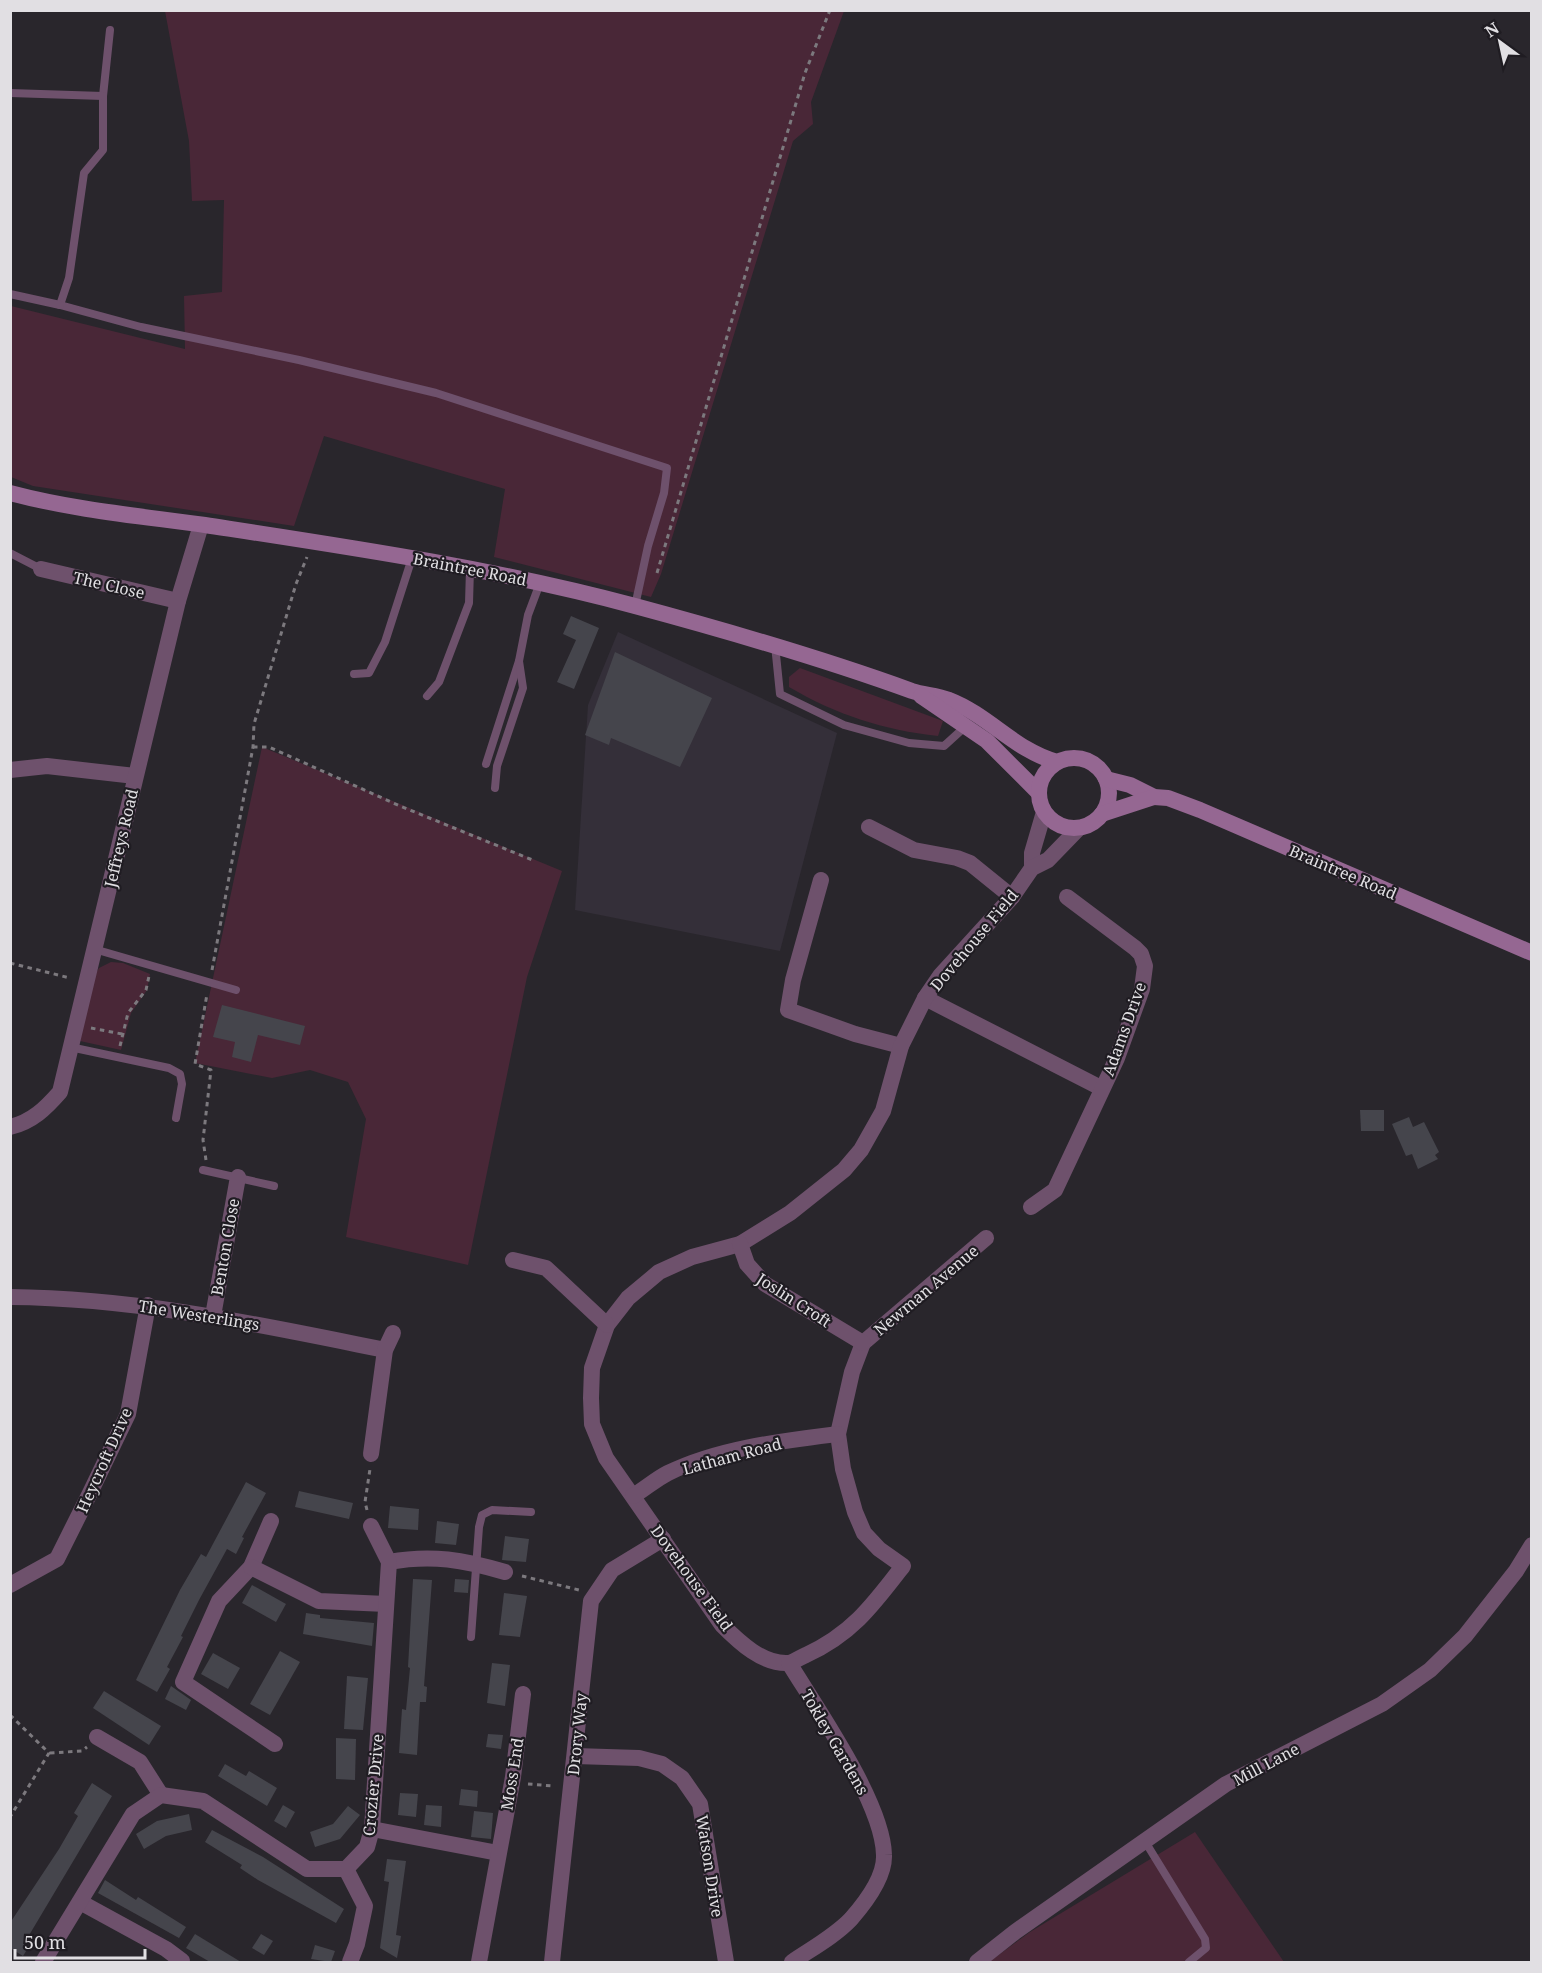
<svg xmlns="http://www.w3.org/2000/svg" width="1542" height="1973" font-family="'Noto Serif',serif">
  <style>
    .built { fill: #342f39 }
    .green { fill: #492737 }
    .building { fill: #45454c }
    .lines { fill: none; stroke-linecap: round; stroke-linejoin: round }
    .path { stroke: #7c797e; stroke-width: 3; stroke-dasharray: 4.5 4.5; stroke-linecap: butt }
    .service { stroke: #6e516c; stroke-width: 8 }
    .minor { stroke: #6e516c; stroke-width: 16 }
    .secondary { stroke: #956792; stroke-width: 16 }
    .labels { text-anchor: middle; stroke-width: 4.5; stroke-linejoin: round; paint-order: stroke }
    .street-label { font-size: 16px; fill: #e1dfe3; stroke: #1f1c22 }
  </style>
  <rect width="100%" height="100%" fill="#29262c"/>
  <polygon class="built" points="618,632 837,733 780,951 575,910 588,705"/>
  <g class="green">
    <polygon points="165,11 844,11 811,102 813,124 793,141 661,574 651,597 494,557 505,489 324,436 294,526 33,486 11,477 11,306 185,349 184,296 222,292 224,200 192,201 189,141"/>
    <path d="M 800,668 L 943,721 L 938,736 C 883,730 837,715 789,687 L 789,677 Z"/>
    <polygon points="262,747 562,871 527,977 468,1265 346,1237 366,1119 348,1082 310,1070 272,1078 195,1063"/>
    <polygon points="111,962 123,963 150,974 147,990 131,1013 121,1050 80,1041 94,976 99,968"/>
    <polygon points="1195,1832 1284,1962 989,1962 1030,1932"/>
  </g>
  <g class="building">
    <polygon points="571,616 599,628 574,689 557,682 576,640 563,634"/>
    <polygon points="615,652 712,698 680,767 611,738 609,745 585,735"/>
    <polygon points="222,1005 305,1026 300,1045 258,1035 251,1062 232,1057 235,1042 213,1037"/>
    <polygon points="1360,1110 1384,1110 1384,1131 1361,1131"/>
    <polygon points="1409,1117 1413,1127 1424,1122 1439,1152 1435,1155 1438,1159 1418,1169 1412,1154 1406,1156 1392,1124"/>
    <polygon points="246,1482 266,1493 242,1537 244,1538 236,1554 227,1549 199,1600 181,1636 183,1637 167,1667 170,1669 157,1692 136,1680 180,1590 201,1554 206,1557"/>
    <polygon points="299,1491 353,1503 349,1519 295,1507"/>
    <polygon points="390,1506 419,1509 418,1530 388,1528"/>
    <polygon points="437,1521 459,1524 456,1545 435,1543"/>
    <polygon points="505,1536 529,1539 526,1562 502,1560"/>
    <polygon points="413,1579 432,1580 424,1686 427,1687 426,1702 420,1702 417,1755 399,1753 402,1709 406,1710 410,1668 408,1667"/>
    <polygon points="455,1579 469,1580 468,1593 454,1592"/>
    <polygon points="252,1585 286,1604 276,1622 242,1603"/>
    <polygon points="504,1593 527,1596 520,1637 499,1635"/>
    <polygon points="306,1613 320,1615 320,1618 374,1623 372,1646 303,1634"/>
    <polygon points="280,1651 300,1662 270,1715 250,1704"/>
    <polygon points="213,1653 240,1668 228,1689 201,1674"/>
    <polygon points="492,1663 510,1665 505,1706 487,1703"/>
    <polygon points="347,1676 368,1678 363,1730 344,1729"/>
    <polygon points="171,1686 191,1700 186,1710 165,1699"/>
    <polygon points="104,1691 161,1726 149,1745 93,1708"/>
    <polygon points="488,1734 503,1735 501,1749 486,1747"/>
    <polygon points="336,1738 356,1739 355,1780 336,1779"/>
    <polygon points="225,1764 246,1776 249,1771 277,1788 267,1806 218,1776"/>
    <polygon points="92,1783 112,1796 28,1937 33,1940 23,1956 10,1948 10,1923 59,1849 78,1816 74,1813"/>
    <polygon points="461,1789 478,1791 477,1807 459,1805"/>
    <polygon points="400,1793 418,1794 416,1817 398,1815"/>
    <polygon points="283,1805 295,1812 286,1828 274,1821"/>
    <polygon points="426,1805 442,1806 441,1827 424,1825"/>
    <polygon points="348,1806 360,1815 340,1839 315,1847 310,1832 333,1824"/>
    <polygon points="474,1811 493,1813 491,1839 471,1837"/>
    <polygon points="189,1814 192,1830 166,1836 144,1849 136,1834 157,1821"/>
    <polygon points="212,1830 263,1857 344,1909 336,1923 258,1880 240,1868 242,1865 205,1842"/>
    <polygon points="387,1859 406,1861 396,1935 401,1936 397,1958 380,1948 389,1882 384,1881"/>
    <polygon points="105,1880 136,1900 138,1897 186,1927 179,1938 98,1893"/>
    <polygon points="195,1934 241,1962 210,1962 186,1948"/>
    <polygon points="261,1934 273,1941 264,1955 252,1948"/>
    <polygon points="315,1945 335,1951 331,1962 311,1959"/>
  </g>
  <g class="lines">
    <g class="path">
      <polyline points="657,573 805,73 830,10"/>
      <polyline points="253,747 269,747 400,806 535,861"/>
      <polyline points="10,963 70,978"/>
      <polyline points="212,970 253,747 254,724 296,584 307,557"/>
      <polyline points="91,1028 122,1034"/>
      <polyline points="120,1046 128,1013 146,990 149,976"/>
      <polyline points="206,1160 203,1140 211,1070 195,1064 207,994"/>
      <polyline points="367,1510 365,1502 370,1469"/>
      <polyline points="522,1576 579,1590"/>
      <polyline points="10,1715 49,1753 10,1817"/>
      <polyline points="50,1753 82,1751 87,1747"/>
      <polyline points="528,1784 554,1786"/>
    </g>
    <g class="service">
      <polyline points="110,30 103,96 103,150 84,173 69,278 60,305 141,327 299,360 436,393 667,468 664,493 648,546 635,606"/>
      <polyline points="10,93 103,96"/>
      <polyline points="10,294 60,305"/>
      <polyline points="10,553 41,569"/>
      <polyline points="775,645 780,694 844,725 909,743 944,746 966,726"/>
      <polyline points="354,674 369,673 385,642 412,558"/>
      <polyline points="427,696 439,682 469,603 470,569"/>
      <polyline points="486,764 519,661"/>
      <polyline points="495,788 497,766 523,688 519,661 528,615 540,583"/>
      <polyline points="94,949 236,990"/>
      <polyline points="70,1047 169,1068 180,1074 182,1084 176,1118"/>
      <polyline points="203,1170 274,1186"/>
      <polyline points="471,1637 479,1527 482,1515 492,1510 531,1512"/>
      <polyline points="1146,1843 1205,1939 1206,1948 1189,1962"/>
    </g>
    <g class="minor">
      <polyline points="41,569 178,601"/>
      <polyline points="10,770 47,766 135,776"/>
      <polyline points="869,827 914,850 957,858 970,863 1012,897"/>
      <polyline points="1032,868 1032,853 1044,812"/>
      <polyline points="821,880 793,980 788,1010 855,1034 901,1046"/>
      <polyline points="925,998 1101,1088"/>
      <path d="M 10,1127 C 32,1122 46,1108 60,1092 L 178,601 L 201,525"/>
      <polyline points="1031,1207 1055,1190 1117,1058 1142,989 1145,966 1141,954 1135,948 1067,897"/>
      <path d="M 986,1238 L 863,1343 L 852,1372 L 838,1434 L 843,1469 L 855,1512 L 864,1533 L 879,1549 L 903,1566 C 873,1605 852,1634 806,1655 C 801,1657 794,1662 789,1663 C 763,1665 739,1642 722,1625 L 606,1458 L 592,1424 L 591,1398 L 592,1368 L 607,1325 L 628,1298 L 659,1272 L 692,1257 L 740,1244 L 790,1213 L 844,1170 L 861,1150 L 883,1111 L 901,1046 L 925,998 L 940,976 L 1012,897 L 1032,868 L 1048,860 L 1079,828"/>
      <polyline points="740,1244 747,1264 765,1284 863,1343"/>
      <polyline points="513,1260 546,1268 607,1325"/>
      <path d="M 10,1297 C 138,1298 261,1325 385,1350"/>
      <polyline points="213,1316 238,1177"/>
      <polyline points="371,1454 385,1350 393,1333"/>
      <path d="M 633,1496 C 645,1489 656,1479 668,1473 C 719,1448 782,1441 838,1434"/>
      <polyline points="271,1521 251,1567 219,1601 183,1682 275,1744"/>
      <path d="M 389,1562 C 432,1554 464,1560 505,1572"/>
      <polyline points="251,1567 319,1601 386,1604"/>
      <polyline points="10,1585 57,1559 90,1493 128,1414 148,1305"/>
      <path d="M 789,1663 C 817,1709 883,1803 884,1855 C 885,1877 865,1903 851,1919 C 835,1936 811,1949 792,1962"/>
      <polyline points="97,1737 140,1762 161,1795"/>
      <polyline points="575,1756 639,1758 662,1764 682,1778 700,1804 726,1962"/>
      <polyline points="372,1829 498,1853"/>
      <polyline points="346,1869 365,1906 357,1944 350,1962"/>
      <polyline points="80,1902 166,1949 182,1961"/>
      <polyline points="43,1962 133,1814 161,1795 203,1801 307,1869 346,1869 367,1847 372,1829 389,1562 371,1526"/>
      <polyline points="479,1962 513,1777 523,1694"/>
      <polyline points="552,1962 591,1601 612,1570 663,1539"/>
      <polyline points="977,1962 1015,1932 1226,1784 1382,1704 1430,1670 1465,1636 1516,1571 1532,1545"/>
    </g>
    <g class="secondary">
      <path d="M 10,493 C 74,510 140,516 205,525 C 349,547 493,568 635,606 C 728,631 821,658 912,691 C 924,695 937,695 949,700 C 990,716 1014,750 1057,762"/>
      <polyline points="921,696 987,741 1039,793"/>
      <circle cx="1074" cy="793" r="35"/>
      <polyline points="1106,779 1130,785 1154,797 1168,798 1200,810 1532,953"/>
      <polyline points="1102,814 1154,797"/>
    </g>
  </g>
  <g class="labels">
    <g class="street-label">
      <text transform="translate(470 569) rotate(11)" y="6">Braintree Road</text>
      <text transform="translate(109 585) rotate(13)" y="6">The Close</text>
      <text transform="translate(121 838) rotate(-77)" y="6">Jeffreys Road</text>
      <text transform="translate(1343 872) rotate(23)" y="6">Braintree Road</text>
      <text transform="translate(974 940) rotate(-50)" y="6">Dovehouse Field</text>
      <text transform="translate(1124 1029) rotate(-70)" y="6">Adams Drive</text>
      <text transform="translate(225 1247) rotate(-80)" y="6">Benton Close</text>
      <text transform="translate(926 1290) rotate(-40)" y="6">Newman Avenue</text>
      <text transform="translate(794 1300) rotate(33)" y="6">Joslin Croft</text>
      <text transform="translate(199 1315) rotate(9)" y="6">The Westerlings</text>
      <text transform="translate(732 1456) rotate(-15)" y="6">Latham Road</text>
      <text transform="translate(104 1460) rotate(-66)" y="6">Heycroft Drive</text>
      <text transform="translate(692 1578) rotate(54)" y="6">Dovehouse Field</text>
      <text transform="translate(577 1734) rotate(-84)" y="6">Drory Way</text>
      <text transform="translate(835 1742) rotate(60)" y="6">Tokley Gardens</text>
      <text transform="translate(1266 1764) rotate(-28)" y="6">Mill Lane</text>
      <text transform="translate(512 1774) rotate(-81)" y="6">Moss End</text>
      <text transform="translate(373 1785) rotate(-85)" y="6">Crozier Drive</text>
      <text transform="translate(710 1866) rotate(81)" y="6">Watson Drive</text>
    </g>
  </g>
  <rect width="1542" height="1973" fill="none" stroke="#e1dfe3" stroke-width="24"/>
  <g transform="translate(1500 42) rotate(327)" stroke="#1f1c22" stroke-width="4.5" paint-order="stroke">
  <path d="M0-4.5L10 22L0 15L-10 22Z" fill="#e1dfe3"/>
  <text y="-9" font-size="16" font-weight="bold" text-anchor="middle" fill="#e1dfe3">N</text>
  </g>
  <path d="M15 1949v9h130v-9" fill="none" stroke="#e1dfe3" stroke-width="3"/>
  <text x="24" y="1949" font-size="18" fill="#e1dfe3" stroke="#1f1c22" stroke-width="4.5" paint-order="stroke">50 m</text>
</svg>
